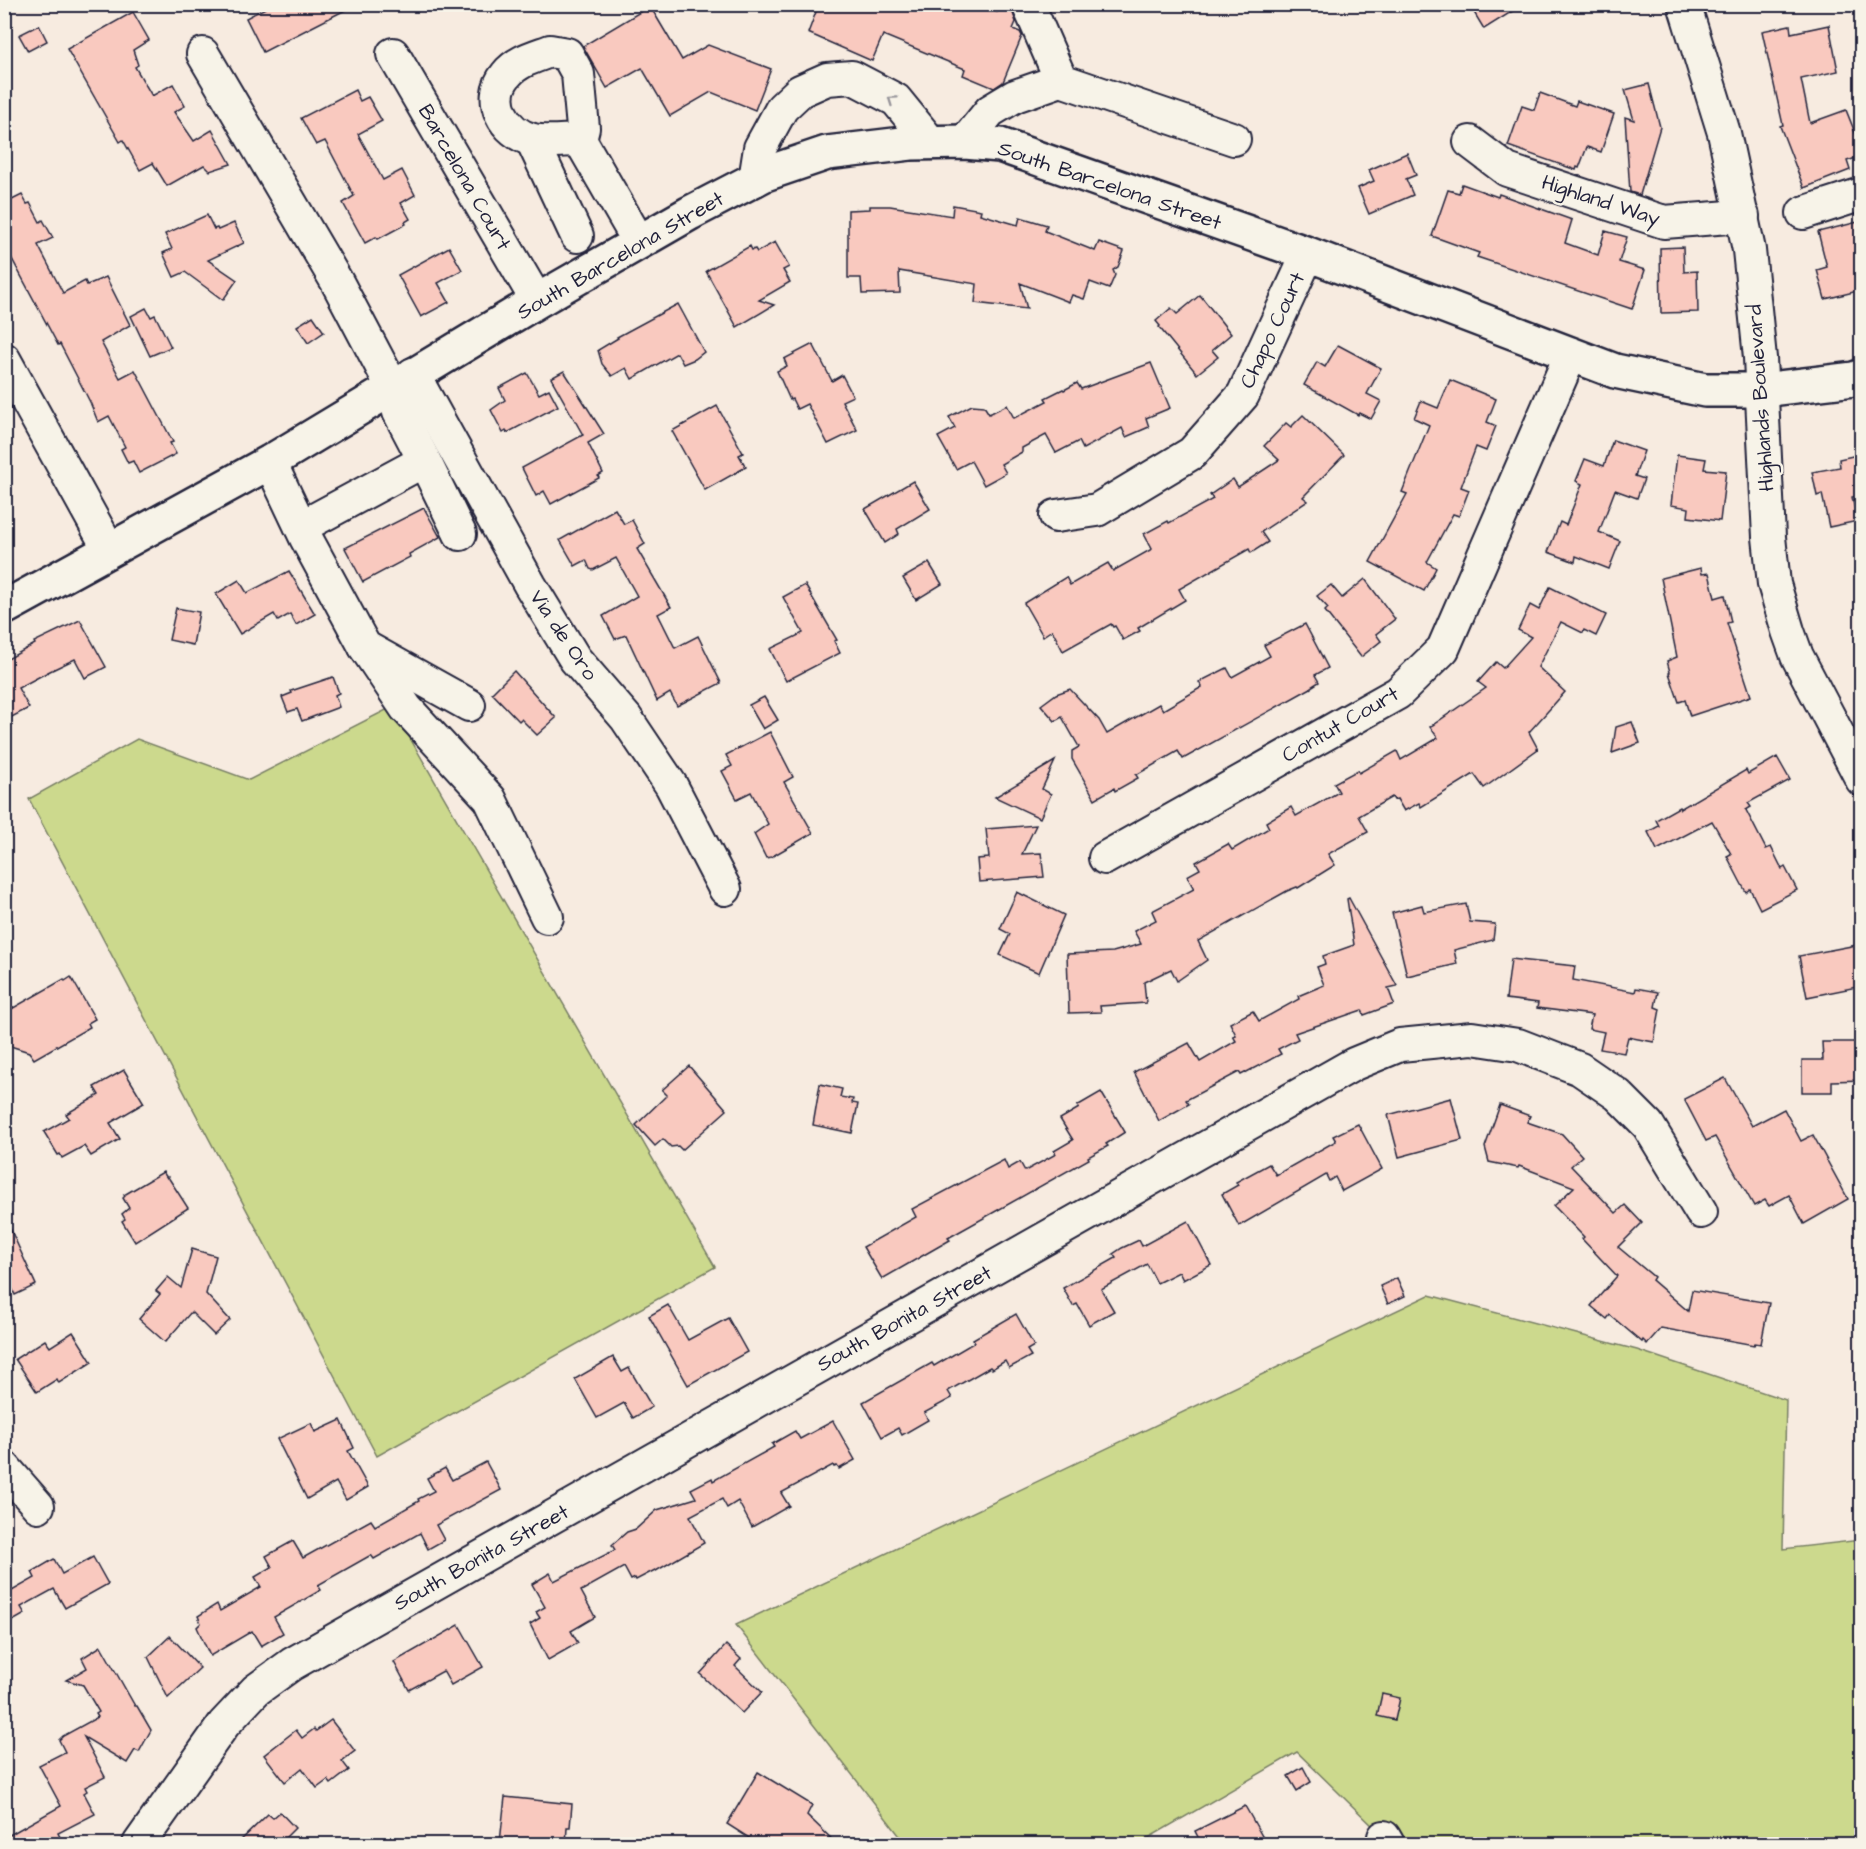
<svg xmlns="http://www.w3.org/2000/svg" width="1866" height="1849" font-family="'Architects Daughter',sans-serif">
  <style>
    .green { fill: #ccd98d; stroke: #777e64; stroke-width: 1.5 }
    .building { fill: #f9c9bf; stroke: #22223b; stroke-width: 1.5 }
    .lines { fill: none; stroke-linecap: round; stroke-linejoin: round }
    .minor-casing { stroke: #22223b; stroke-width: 36 }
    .major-casing { stroke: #22223b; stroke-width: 38 }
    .minor { stroke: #f7f3e8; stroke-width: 32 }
    .major { stroke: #f7f3e8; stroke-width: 33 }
    .oneway { stroke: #97959a }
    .labels { text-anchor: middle; stroke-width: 5; stroke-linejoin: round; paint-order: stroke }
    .street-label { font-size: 21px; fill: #22223b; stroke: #f7f3e8 }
  </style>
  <rect width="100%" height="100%" fill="#f7ebe0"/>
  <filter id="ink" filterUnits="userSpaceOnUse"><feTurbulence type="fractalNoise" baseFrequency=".0167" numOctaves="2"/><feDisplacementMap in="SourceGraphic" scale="12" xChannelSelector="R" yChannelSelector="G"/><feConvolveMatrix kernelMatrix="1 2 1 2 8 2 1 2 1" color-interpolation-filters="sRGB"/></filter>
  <g filter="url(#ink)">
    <g class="green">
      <polygon points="392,707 715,1267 377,1456 29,799 137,739 249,780"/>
      <polygon points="1429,1295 1637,1350 1786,1400 1783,1549 1861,1540 1861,1844 1388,1844 1384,1837 1297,1752 1138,1844 906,1844 736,1625"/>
    </g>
    <g class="building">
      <polygon points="273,4 357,4 263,52 246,18"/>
      <polygon points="819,4 977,4 997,12 1000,4 1004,4 1011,7 1016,22 1013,29 1020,32 1022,36 1003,82 994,88 963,75 965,69 883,35 872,61 808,33"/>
      <polygon points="1469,4 1524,4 1484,29"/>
      <polygon points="650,6 682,60 708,45 771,69 755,110 711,92 670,116 642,68 607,88 583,46"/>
      <polygon points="133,12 149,40 133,50 138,65 135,67 152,96 173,84 185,106 174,112 194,141 212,130 231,164 210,171 204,165 167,186 153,163 140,170 123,140 120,142 67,49"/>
      <polygon points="39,25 47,41 28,51 19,35"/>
      <polygon points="1790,25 1791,33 1829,25 1838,71 1801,79 1810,123 1846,110 1862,150 1862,156 1847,161 1850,170 1804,188 1780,126 1783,125 1762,31"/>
      <polygon points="1649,84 1660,127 1640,195 1630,192 1625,117 1634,120 1625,90"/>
      <polygon points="355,90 360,101 368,97 382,121 358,134 383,180 402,170 415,195 401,203 410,219 405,222 406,224 378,239 376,237 365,243 343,203 354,196 325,141 316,145 301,118"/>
      <polygon points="1540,93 1575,106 1577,101 1614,114 1601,152 1587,147 1579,168 1577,167 1576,170 1508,146 1522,106 1534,110"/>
      <polygon points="1407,153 1416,175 1406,179 1413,195 1369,214 1358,188 1374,181 1369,170"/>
      <polygon points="1462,184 1498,197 1499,194 1572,220 1565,243 1598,255 1605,231 1627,237 1619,262 1645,270 1632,309 1477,257 1479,253 1432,236 1448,190 1459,193"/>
      <polygon points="22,195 27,204 30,203 40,222 43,220 53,238 38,245 63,293 85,281 87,285 106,277 130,325 101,342 120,378 135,370 173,442 170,443 176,454 139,473 133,461 128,463 121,449 125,447 109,416 98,422 90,402 60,344 58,345 4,244 4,204"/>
      <polygon points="953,205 981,210 980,214 1018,225 1020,217 1047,225 1045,231 1095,251 1099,242 1124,251 1118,267 1113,270 1115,275 1109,289 1090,282 1084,299 1072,295 1069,302 1020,283 1027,309 975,303 977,284 899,271 900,293 862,294 861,278 848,278 848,210 870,209 870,206 890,206 952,216"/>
      <polygon points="207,215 214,229 217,228 218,230 234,223 244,243 208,260 237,280 223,300 185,272 174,277 163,253 172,249 165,234"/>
      <polygon points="1862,221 1862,290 1825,299 1817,270 1827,267 1818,232"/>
      <polygon points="775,242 789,267 783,270 790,282 759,300 774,305 737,327 706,271 750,246 752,250 755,249 757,252"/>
      <polygon points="449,247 462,270 438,283 449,302 421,317 398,275"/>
      <polygon points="1683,247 1684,272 1697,271 1698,312 1661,313 1660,248"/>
      <polygon points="1200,295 1231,334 1212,350 1218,357 1197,374 1159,327 1160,326 1156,321 1171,308 1177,314"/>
      <polygon points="678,304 704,352 695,359 683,364 677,353 632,379 626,368 612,376 602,364 598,350 618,338 617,337"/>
      <polygon points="146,308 151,317 155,315 171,347 150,356 131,316"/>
      <polygon points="313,316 324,332 308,343 297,326"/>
      <polygon points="813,344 832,381 842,375 853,396 842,401 857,430 828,444 807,404 797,409 792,399 790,400 777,371 787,366 784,359"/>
      <polygon points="1338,345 1381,368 1367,394 1381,401 1371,419 1359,413 1358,415 1304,385 1317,362 1325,367"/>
      <polygon points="1151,363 1170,408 1146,418 1149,427 1126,437 1122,428 1083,449 1079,441 1056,453 1046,435 1022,448 1022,452 1001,464 1006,473 984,485 971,461 956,469 938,437 955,428 949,417 972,405 984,406 989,414 1007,405 1014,418 1047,401 1045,398 1063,389 1064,390 1077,383 1081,389"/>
      <polygon points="564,371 604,434 588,443 603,473 598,476 599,478 551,504 544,491 536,496 522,468 583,435 551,378"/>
      <polygon points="527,373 539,394 549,389 558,406 507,433 506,431 503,433 491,410 505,400 499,388"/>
      <polygon points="1450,380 1496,399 1487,422 1496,426 1486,451 1476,447 1461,487 1469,490 1459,516 1453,514 1427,562 1436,568 1424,591 1370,562 1407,494 1402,492 1429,425 1414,418 1421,401 1438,408"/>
      <polygon points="717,406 743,453 739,455 746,467 705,490 672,431"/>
      <polygon points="1303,415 1344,455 1303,497 1308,501 1261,532 1268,542 1251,553 1249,549 1179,589 1185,600 1138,628 1140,631 1123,640 1115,626 1113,627 1111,624 1063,651 1052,630 1043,636 1024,603 1066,577 1070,585 1108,563 1113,571 1152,549 1144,534 1168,521 1169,523 1213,499 1210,495 1233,479 1238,487 1279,460 1264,446 1286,423 1291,427"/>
      <polygon points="1613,440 1644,451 1635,476 1644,479 1637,498 1615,490 1599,532 1620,541 1609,569 1576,556 1575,562 1548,552 1560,522 1566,525 1582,484 1576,481 1585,459 1604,466"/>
      <polygon points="1862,454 1862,495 1852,497 1858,521 1829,527 1822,494 1817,496 1812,472 1840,467 1839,459"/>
      <polygon points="1677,455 1706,459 1704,469 1726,471 1720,521 1688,517 1689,508 1671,505"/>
      <polygon points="913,481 930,509 897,529 899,534 885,543 865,509"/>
      <polygon points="424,508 440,537 409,554 410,557 363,582 345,548"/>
      <polygon points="615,509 624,524 632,520 645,544 637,549 671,607 658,614 675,648 698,636 721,683 677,706 670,693 657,701 626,635 615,639 603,616 637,596 616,558 593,570 590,569 586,560 575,566 560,540"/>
      <polygon points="929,563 942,584 916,600 903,578"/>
      <polygon points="1701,568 1702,574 1709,573 1715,598 1725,595 1731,622 1727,623 1751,696 1690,716 1685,700 1679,702 1669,673 1670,672 1667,661 1677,657 1661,578"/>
      <polygon points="289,571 315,614 296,625 290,614 278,621 274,614 240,634 216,594 239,580 247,593"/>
      <polygon points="1365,579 1395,619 1376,634 1381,641 1361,657 1325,611 1328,608 1317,596 1331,585 1342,598"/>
      <polygon points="805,585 837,640 834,641 840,653 786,681 770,649 803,633 783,597"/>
      <polygon points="1550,587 1606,615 1596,636 1584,630 1583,633 1561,622 1538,667 1565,692 1529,732 1538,749 1484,788 1474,774 1421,807 1419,803 1404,811 1397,799 1394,800 1392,797 1359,816 1368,832 1328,854 1335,865 1298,888 1297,887 1287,891 1198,941 1207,960 1177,981 1171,969 1144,982 1146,1003 1100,1006 1101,1012 1069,1013 1067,954 1113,952 1141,944 1134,931 1156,920 1152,911 1194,889 1187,876 1200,869 1196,862 1228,844 1232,850 1269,828 1266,822 1291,807 1296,816 1339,792 1334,783 1358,770 1359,773 1397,751 1401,760 1438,738 1430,727 1486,688 1478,682 1496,662 1503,668 1531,637 1518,630 1530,605 1539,610"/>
      <polygon points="176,608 199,612 193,645 169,640"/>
      <polygon points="80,620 106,667 85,678 75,659 50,671 18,688 29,708 4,721 4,661 35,644 34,642"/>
      <polygon points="1305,624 1328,668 1315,675 1319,682 1311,687 1311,688 1183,759 1178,751 1136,775 1138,778 1115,791 1114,788 1095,799 1072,759 1072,751 1079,747 1062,717 1055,721 1041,705 1056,694 1070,689 1099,720 1107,734 1159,704 1163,710 1202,687 1199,682 1227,668 1232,677 1270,656 1264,645"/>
      <polygon points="514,671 556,718 537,735 521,719 519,721 492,693"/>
      <polygon points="333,677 339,693 335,695 339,707 302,721 297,709 288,712 282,697 292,693 291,691"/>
      <polygon points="764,697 778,720 763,729 749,705"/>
      <polygon points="1632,722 1640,743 1612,753 1616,727"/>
      <polygon points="770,732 793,777 784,782 813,833 771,857 766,858 754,834 768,824 751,792 737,799 722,771 732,766 726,755"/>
      <polygon points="1777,757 1790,780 1748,803 1751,807 1746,810 1766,849 1771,847 1782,869 1785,867 1797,890 1760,909 1750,889 1746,892 1740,881 1727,856 1731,854 1712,821 1657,850 1648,832 1659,826 1656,820 1679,807 1680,809 1746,770 1748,774"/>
      <polygon points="1055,761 1042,789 1051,794 1040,818 995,797"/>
      <polygon points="1036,825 1022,854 1041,853 1044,877 979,882 977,859 989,858 986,829"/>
      <polygon points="1017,892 1064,915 1039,973 1000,955 1010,934 1000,929"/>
      <polygon points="1349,898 1397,986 1388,988 1394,1004 1364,1015 1362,1010 1295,1033 1298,1039 1278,1049 1281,1054 1241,1075 1239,1072 1186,1100 1189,1104 1159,1121 1134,1072 1189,1043 1200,1062 1236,1041 1233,1036 1236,1035 1230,1023 1253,1011 1259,1021 1299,999 1298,996 1324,985 1317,967 1325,964 1323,956 1354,945 1347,899"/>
      <polygon points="1466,904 1470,922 1495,924 1493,940 1454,950 1457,964 1407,976 1392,913 1422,905 1424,912"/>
      <polygon points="1862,944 1862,986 1807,997 1799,956"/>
      <polygon points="1511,959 1575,966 1573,980 1635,992 1636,988 1658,992 1655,1007 1660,1009 1654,1042 1628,1037 1624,1053 1600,1049 1604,1032 1589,1029 1592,1015 1537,1008 1538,1003 1506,999"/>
      <polygon points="71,977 95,1019 88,1023 90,1027 34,1059 29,1052 4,1044 4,1024 8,1011 64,979 65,981"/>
      <polygon points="1822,1042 1862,1042 1862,1080 1832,1081 1832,1092 1802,1092 1802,1060 1823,1060"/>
      <polygon points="689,1066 727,1110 682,1150 678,1146 671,1147 663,1139 655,1146 636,1125 667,1095 662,1090"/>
      <polygon points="124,1070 144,1103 110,1123 120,1139 91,1156 84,1146 62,1158 60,1154 58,1155 44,1132 69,1118 66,1114 99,1095 94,1087"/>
      <polygon points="1725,1078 1752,1126 1784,1109 1801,1141 1813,1135 1848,1199 1804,1224 1789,1195 1769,1206 1765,1200 1754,1206 1715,1137 1706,1141 1684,1099"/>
      <polygon points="820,1084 842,1089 840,1097 853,1099 852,1103 858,1104 852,1133 813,1125"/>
      <polygon points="1101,1092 1125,1132 1106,1144 1108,1146 1088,1157 1089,1159 948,1238 950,1240 882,1279 863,1247 916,1217 912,1209 1004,1160 1008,1169 1020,1162 1025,1171 1056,1154 1054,1151 1073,1140 1060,1119 1079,1108 1077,1106"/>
      <polygon points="1451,1098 1462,1140 1399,1157 1388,1115"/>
      <polygon points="1500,1105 1530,1116 1527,1122 1562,1134 1582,1156 1571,1166 1616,1213 1625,1205 1642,1223 1618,1247 1654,1277 1652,1280 1688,1311 1692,1290 1769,1303 1761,1344 1755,1343 1754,1345 1661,1328 1647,1344 1643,1340 1642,1342 1610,1315 1607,1319 1591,1306 1617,1276 1582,1239 1584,1237 1554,1206 1574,1187 1519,1166 1518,1168 1489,1162 1485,1147"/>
      <polygon points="1358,1124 1382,1169 1342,1191 1335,1177 1329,1181 1326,1175 1239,1226 1222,1194 1238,1185 1236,1182 1269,1164 1276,1175 1336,1141 1333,1136"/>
      <polygon points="163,1172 167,1178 168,1177 188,1208 135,1242 122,1221 125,1219 122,1214 129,1208 123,1198 125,1196 124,1195"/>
      <polygon points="4,1215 36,1285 15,1295 12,1288 4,1291"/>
      <polygon points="1188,1221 1211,1265 1183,1280 1179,1272 1157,1283 1147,1264 1101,1289 1114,1311 1089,1325 1077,1304 1073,1306 1063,1288 1116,1258 1113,1254 1122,1248 1139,1240 1142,1246"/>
      <polygon points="192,1249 216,1256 206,1294 230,1320 214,1335 191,1312 165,1342 139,1319 160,1294 156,1291 168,1277 181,1288"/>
      <polygon points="1397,1278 1405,1296 1388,1304 1380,1286"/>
      <polygon points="668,1305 688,1340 728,1318 747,1352 688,1385 649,1316"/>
      <polygon points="1016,1314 1034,1346 1027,1350 1031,1356 1009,1368 1005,1361 992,1369 990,1367 948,1391 952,1398 924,1413 928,1420 902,1435 898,1428 882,1437 863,1402 932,1363 934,1366 975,1342 973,1339"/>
      <polygon points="73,1332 92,1362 59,1383 57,1379 37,1392 15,1359 45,1340 50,1347"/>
      <polygon points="613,1357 622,1372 629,1368 652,1407 633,1418 624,1403 597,1418 575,1379"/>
      <polygon points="341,1420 354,1448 348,1451 368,1487 346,1500 336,1482 307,1499 277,1439 311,1423 315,1432"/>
      <polygon points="833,1421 855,1460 839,1469 837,1466 834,1467 833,1465 781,1493 789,1506 752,1527 738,1501 727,1508 722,1499 690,1516 704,1543 656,1571 655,1570 636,1580 635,1578 631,1580 624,1567 581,1591 595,1617 571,1631 578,1643 548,1660 530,1624 540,1618 536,1612 545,1607 532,1584 550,1573 554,1581 615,1550 612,1545 627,1532 636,1529 657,1510 696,1498 691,1489 712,1478 713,1481 774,1447 772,1444 795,1431 800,1439"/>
      <polygon points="486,1462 501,1490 436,1525 444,1540 428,1549 420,1533 374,1559 371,1555 318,1585 321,1590 274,1617 283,1633 261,1646 252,1631 210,1656 197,1627 201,1623 198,1616 217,1604 220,1611 261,1587 255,1577 272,1567 266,1556 293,1541 303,1558 371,1520 375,1526 419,1501 418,1499 434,1491 427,1478 445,1468 452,1480"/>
      <polygon points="93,1557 108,1584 65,1608 54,1589 21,1607 25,1614 4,1626 4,1578 12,1591 35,1578 32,1572 54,1559 62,1574"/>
      <polygon points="459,1625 483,1667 451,1685 443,1671 409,1690 394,1662"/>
      <polygon points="170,1636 200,1668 168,1698 148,1657"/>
      <polygon points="726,1645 741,1659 735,1666 762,1692 742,1713 700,1674"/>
      <polygon points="101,1646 135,1706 137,1706 151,1730 139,1752 135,1750 127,1763 84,1737 105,1777 85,1787 87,1791 84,1793 95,1814 58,1833 64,1845 4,1845 4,1838 61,1806 39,1765 65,1752 59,1740 63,1736 98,1717 96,1714 99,1712 83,1685 66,1680 87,1668 82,1658"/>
      <polygon points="1382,1694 1400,1698 1395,1720 1377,1716"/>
      <polygon points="331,1720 355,1751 342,1761 349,1770 331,1784 328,1780 317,1788 302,1768 285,1782 264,1755 296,1730 302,1738 314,1729 316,1731"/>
      <polygon points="1303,1767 1311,1782 1297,1791 1288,1776"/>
      <polygon points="758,1772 812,1805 807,1815 838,1845 760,1845 727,1824"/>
      <polygon points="505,1797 572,1804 570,1827 567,1827 566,1845 522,1845 500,1842"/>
      <polygon points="1245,1806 1267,1845 1202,1845 1195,1831"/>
      <polygon points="280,1812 295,1828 278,1845 236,1845 268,1814 273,1818"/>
    </g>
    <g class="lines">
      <g class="minor-casing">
        <g id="minor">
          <polyline points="1028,4 1061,80"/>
          <polyline points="1684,4 1724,133 1749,250 1760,358 1769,537 1774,584 1788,631 1797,656 1862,780"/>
          <path d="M 550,51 L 567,54 L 578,74 L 583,128 L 580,140 C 565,140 547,143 533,140 C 504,133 486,99 506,75 C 517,61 534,57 550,51 Z"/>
          <polyline points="203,54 337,282 393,388 399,412 423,458 418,464 301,527"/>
          <polyline points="393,54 537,301"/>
          <polyline points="532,140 577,236"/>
          <polyline points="580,140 639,242"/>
          <polyline points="965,142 990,111 1015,96 1061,80 1234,139"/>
          <polyline points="1470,142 1507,170 1664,222 1743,216"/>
          <polyline points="755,180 760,148 782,108 800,91 827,79 852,77 896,100 931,143"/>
          <polyline points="1803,213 1862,194"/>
          <polyline points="4,359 109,549"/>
          <polyline points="413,374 530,585 575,659 626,718 671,785 725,889"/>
          <polyline points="423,458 460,534"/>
          <polyline points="270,462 306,538 365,647 469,705"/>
          <polyline points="1056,516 1097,510 1192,453 1243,395 1308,254"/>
          <polyline points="365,647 406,708 490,799 547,917"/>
          <polyline points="1105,858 1398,693 1443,649 1571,354"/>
          <polyline points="4,1467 38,1506"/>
          <polyline points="1384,1837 1388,1844"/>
          <polyline points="139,1844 224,1724 256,1690 292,1664 1354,1064 1400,1045 1472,1038 1518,1045 1580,1069 1618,1095 1648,1125 1701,1212"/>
        </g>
      </g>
      <g class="major-casing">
        <polyline id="major" points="4,608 270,462 537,301 690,213 765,174 827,153 911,143 965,142 1000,145 1308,254 1615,371 1705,390 1762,390 1854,379 1862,376"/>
      </g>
      <use href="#minor" class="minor"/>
      <use href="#major" class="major"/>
    </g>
    <defs><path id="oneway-chevron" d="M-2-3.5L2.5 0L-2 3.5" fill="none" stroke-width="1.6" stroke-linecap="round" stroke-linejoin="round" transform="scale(1.5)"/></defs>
    <use class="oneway" href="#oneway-chevron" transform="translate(892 100) rotate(-145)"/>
  </g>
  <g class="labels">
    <g class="street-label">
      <text transform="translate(465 177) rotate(60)" y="7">Barcelona Court</text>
      <text transform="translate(1110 185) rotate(19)" y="7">South Barcelona Street</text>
      <text transform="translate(1601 200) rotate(18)" y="7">Highland Way</text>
      <text transform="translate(620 255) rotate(-30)" y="7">South Barcelona Street</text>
      <text transform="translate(1272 330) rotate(-65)" y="7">Chapo Court</text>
      <text transform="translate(1760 398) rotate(-94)" y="7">Highlands Boulevard</text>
      <text transform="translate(564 635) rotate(56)" y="7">Via de Oro</text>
      <text transform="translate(1340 724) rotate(-30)" y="7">Contut Court</text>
      <text transform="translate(904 1318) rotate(-29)" y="7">South Bonita Street</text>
      <text transform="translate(481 1557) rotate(-29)" y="7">South Bonita Street</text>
    </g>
  </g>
  <rect width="1866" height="1849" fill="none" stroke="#f7f3e8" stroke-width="24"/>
  <rect x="12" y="12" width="1842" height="1825" fill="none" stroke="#22223b" stroke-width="2" filter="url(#ink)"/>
</svg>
